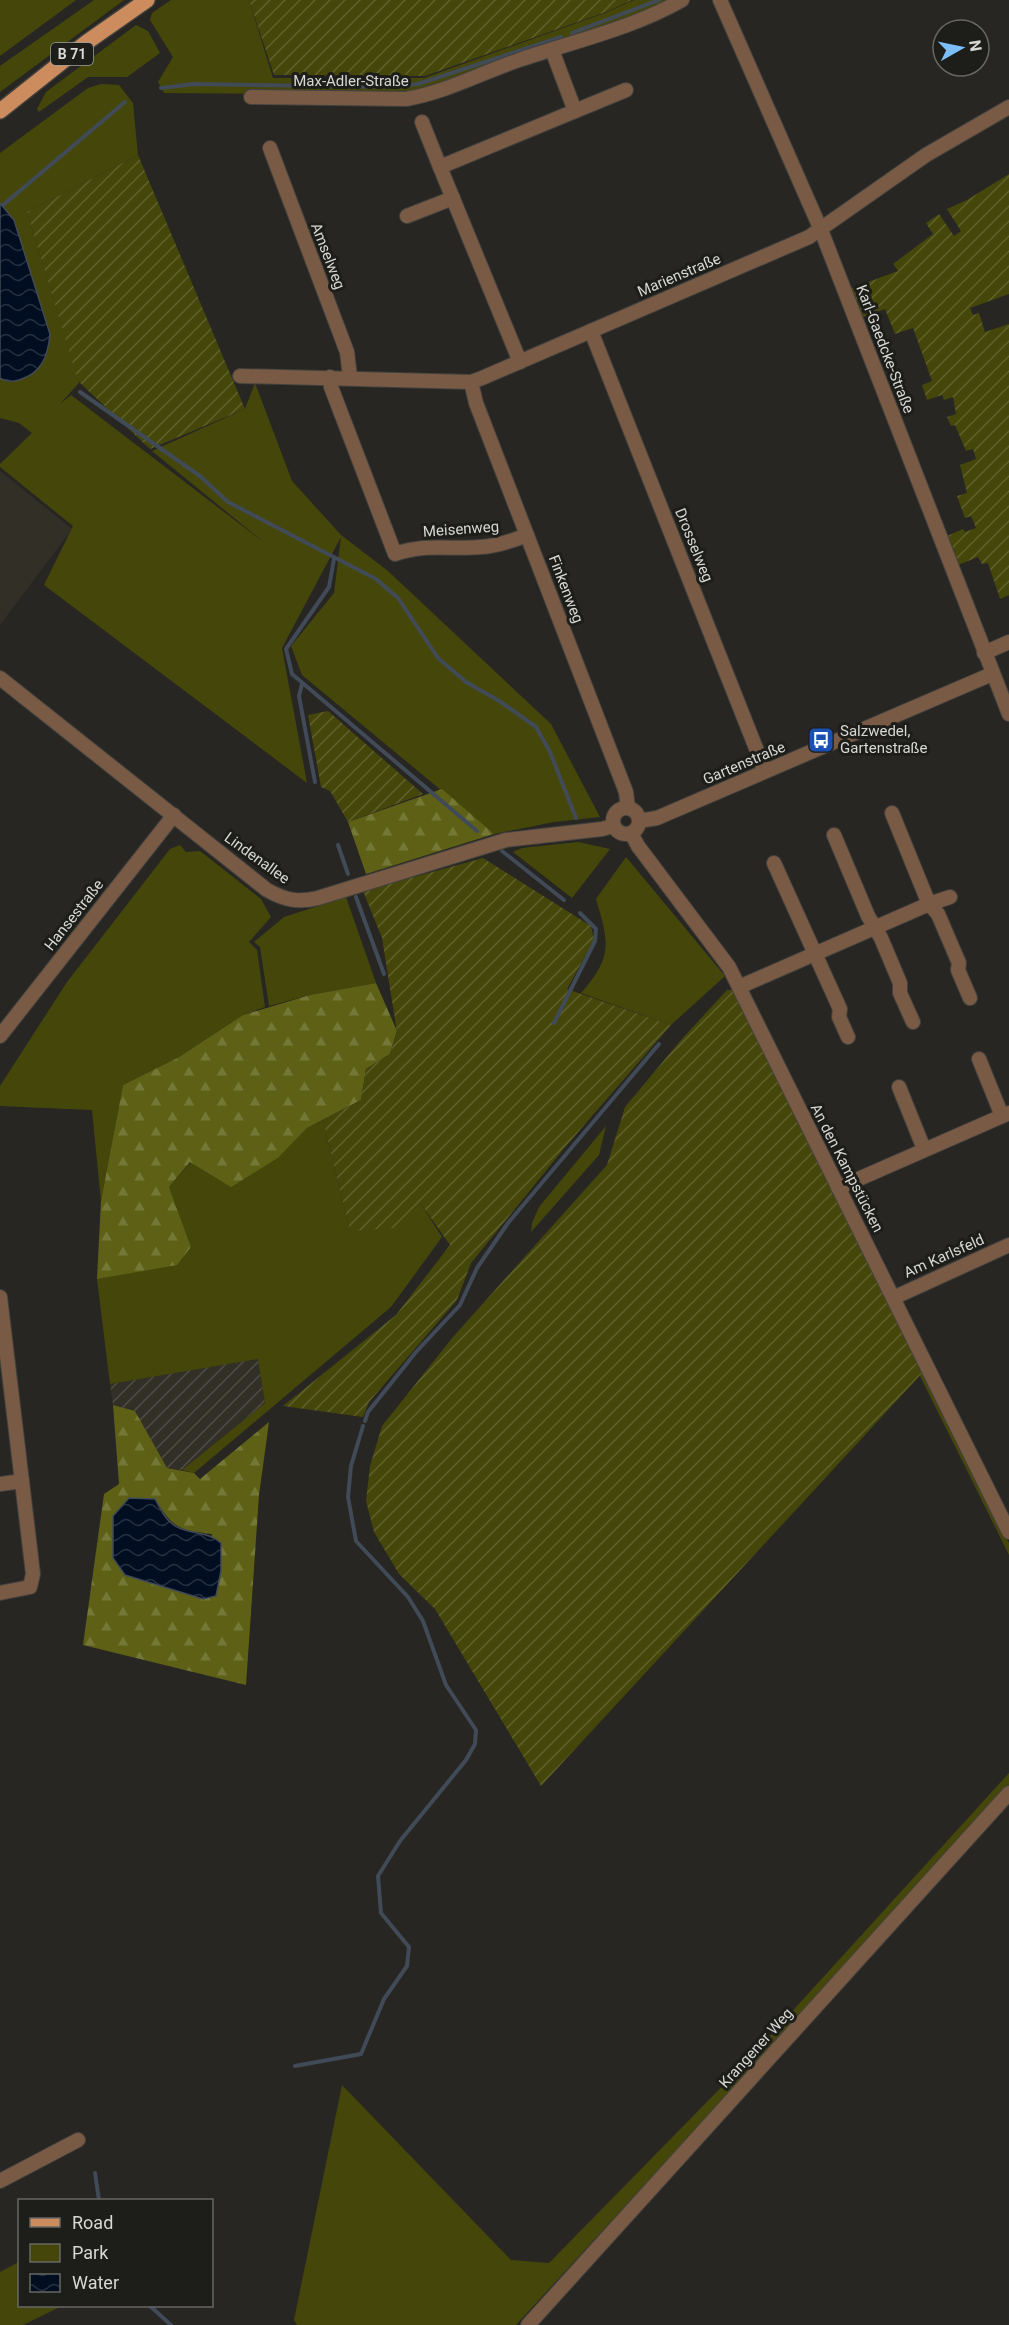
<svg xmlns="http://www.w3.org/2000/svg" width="1009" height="2325" font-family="Roboto,sans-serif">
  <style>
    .industrial { fill: url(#industrial-furrows) }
    .built { fill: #312f26 }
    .green { fill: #45470a }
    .forest { fill: url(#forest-firs); fill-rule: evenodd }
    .garden { fill: url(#garden-furrows) }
    .water { fill: url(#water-waves); stroke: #414a57; stroke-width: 1.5 }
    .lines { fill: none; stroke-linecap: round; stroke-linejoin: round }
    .stream { stroke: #414a57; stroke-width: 4 }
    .street-casing { stroke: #43423f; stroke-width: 16 }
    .primary-casing { stroke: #43423f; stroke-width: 18 }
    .street { stroke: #795a44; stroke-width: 14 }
    .primary { stroke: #cc8c5d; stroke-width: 15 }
    .labels { text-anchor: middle; stroke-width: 6; stroke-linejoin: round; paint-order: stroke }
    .shield { fill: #1d1d19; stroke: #9f9f9c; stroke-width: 1.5 }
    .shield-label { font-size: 14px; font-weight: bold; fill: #d7d7d4 }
    .street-label { font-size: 15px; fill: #d7d7d4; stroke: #1d1d19 }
    .poi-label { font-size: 15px; fill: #d7d7d4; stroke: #1d1d19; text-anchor: start }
  </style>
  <defs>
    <pattern id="industrial-furrows" width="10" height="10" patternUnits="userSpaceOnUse" patternTransform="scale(1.5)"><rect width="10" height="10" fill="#312f26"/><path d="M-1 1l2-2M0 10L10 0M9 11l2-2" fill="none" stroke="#4e4c45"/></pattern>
    <pattern id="forest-firs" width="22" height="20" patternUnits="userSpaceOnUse" patternTransform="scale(1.5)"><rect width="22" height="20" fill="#5e6115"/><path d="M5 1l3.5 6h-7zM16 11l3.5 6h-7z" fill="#747736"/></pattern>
    <pattern id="garden-furrows" width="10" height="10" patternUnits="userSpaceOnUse" patternTransform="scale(1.5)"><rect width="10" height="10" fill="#45470a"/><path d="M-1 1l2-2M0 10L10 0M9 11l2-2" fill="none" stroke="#5f612d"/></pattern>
    <pattern id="water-waves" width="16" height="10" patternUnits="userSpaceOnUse" patternTransform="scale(1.5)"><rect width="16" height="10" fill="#010e22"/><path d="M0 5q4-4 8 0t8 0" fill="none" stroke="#253041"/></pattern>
  </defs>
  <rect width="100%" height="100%" fill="#272623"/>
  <polygon class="industrial" points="258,1358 265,1403 182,1470 167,1468 135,1411 113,1405 110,1384"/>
  <polygon class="built" points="0,471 72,529 0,625"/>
  <g class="green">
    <polygon points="0,0 76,0 0,56"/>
    <polygon points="94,0 124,0 0,92 0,66"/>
    <polygon points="171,0 249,0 273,78 424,78 605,13 634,0 672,0 619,24 411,95 164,93 158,82 173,57 150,20 152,13"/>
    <polygon points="136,25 148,31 160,53 127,77 88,77 39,112 37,109 46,92"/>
    <polygon points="101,84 119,85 133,103 138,155 27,212 79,383 60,404 71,395 266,544 152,451 245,409 255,383 292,481 341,535 388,571 551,724 600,817 554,822 494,834 302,675 291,646 334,593 341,537 282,648 307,783 44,585 73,526 0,467 0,464 32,433 19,423 0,418 0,153 88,88"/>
    <polygon points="578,842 610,849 572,898 513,852 522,848"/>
    <polygon points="180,845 186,852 200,851 261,899 271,917 249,942 257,950 265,1007 243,1015 179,1057 123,1085 101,1201 92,1110 0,1106 0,1086 67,982 170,849"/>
    <path d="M 626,857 L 725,976 L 671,1025 L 581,993 C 613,957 609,942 596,899 Z"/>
    <polygon points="346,897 376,983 310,995 269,1006 260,947 254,942 284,917"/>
    <polygon points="323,1120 350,1231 420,1203 442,1237 391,1307 194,1473 182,1470 265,1403 258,1359 110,1384 97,1279 177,1264 191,1247 169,1187 191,1162 279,1157 307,1128"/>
    <polygon points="606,1126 599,1155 531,1232 532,1223 539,1207"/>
    <polygon points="924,1371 1009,1543 1009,1555 919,1374"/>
    <polygon points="1009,1773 1009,1787 516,2325 297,2325 294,2320 342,2085 511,2260 549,2263 746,2062"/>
    <polygon points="19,2262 20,2306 62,2306 23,2325 0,2325 0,2272"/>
  </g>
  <g class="forest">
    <polygon points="442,789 494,834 366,874 348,822"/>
    <polygon points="376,983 397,1031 390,1054 366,1069 361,1100 307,1128 279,1157 231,1187 190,1162 169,1187 191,1247 177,1265 97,1279 101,1201 123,1085 179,1057 243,1015 310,995"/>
    <path d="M 113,1405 L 135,1411 L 167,1468 L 194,1473 L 200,1479 L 269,1422 L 259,1495 L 246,1685 L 83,1645 L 104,1494 L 119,1484 ZM 155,1499 C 173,1528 178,1530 212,1534 L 203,1599 L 125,1575 Z"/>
  </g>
  <g class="garden">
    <polygon points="249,0 632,0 606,12 425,76 274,75"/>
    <polygon points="138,155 245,409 150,449 78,381 27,212"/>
    <polygon points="1009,174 1009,294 970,308 973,315 979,313 985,332 1009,324 1009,595 1000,599 988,563 982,564 978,557 958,565 947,536 963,529 965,532 976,528 971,516 965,518 957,496 967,493 960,465 976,459 973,449 966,451 955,425 951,426 947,417 956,414 953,397 944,400 942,395 927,400 922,385 932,381 913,328 895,334 885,309 863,317 852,288 898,271 893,264 933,234 926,223 939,214 954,236 961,231 947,209 967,200"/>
    <polygon points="328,711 423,794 348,822 330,791 321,787 308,715"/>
    <polygon points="483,858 591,926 594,940 567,989 671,1025 566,1146 471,1263 457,1300 369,1402 363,1417 283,1406 396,1315 450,1245 420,1203 394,1228 350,1231 323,1120 361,1100 366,1069 390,1054 397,1032 382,938 363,891"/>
    <polygon points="727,990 735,990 924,1371 541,1786 435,1609 399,1574 374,1532 366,1501 370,1466 382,1426 453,1337 607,1165 625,1107 681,1040"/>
  </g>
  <g class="water">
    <path d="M 0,203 L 14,220 L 50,334 C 48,356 42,373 19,380 C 12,382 6,382 0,378 Z"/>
    <path d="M 129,1498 L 155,1499 C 159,1506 163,1515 168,1520 C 182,1536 206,1529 221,1543 L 221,1571 L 216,1596 L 203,1599 L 125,1575 L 113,1558 L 113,1516 Z"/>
  </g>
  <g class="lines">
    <g class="stream">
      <polyline points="572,33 659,0"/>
      <polyline points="161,88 194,84 394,87 418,84 561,37"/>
      <polyline points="3,205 125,102"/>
      <polyline points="80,392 200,476 228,502 376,579 398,598 438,658 466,682 501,702 536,727 550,752 576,818"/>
      <polyline points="334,559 329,587 286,649 292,674 477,831"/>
      <polyline points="302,684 299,696 315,782"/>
      <polyline points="338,845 348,874"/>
      <polyline points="502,851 564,900"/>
      <polyline points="356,897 384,974"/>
      <polyline points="554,1023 595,941 596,929 580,913"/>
      <polyline points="365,1421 368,1412 416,1352 460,1305 477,1268 508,1223 659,1044"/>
      <polyline points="295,2066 361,2054 384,1999 407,1966 409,1947 381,1913 378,1876 400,1841 466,1760 475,1744 476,1730 446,1685 423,1621 408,1597 356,1541 348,1497 351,1466 363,1426"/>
      <polyline points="95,2173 99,2200"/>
      <polyline points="150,2306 171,2325"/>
    </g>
    <g class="street-casing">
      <g id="street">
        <polyline points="720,0 821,230 1009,714"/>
        <path d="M 251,97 L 406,99 C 446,92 481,73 519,60 C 574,41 631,29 682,0"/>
        <polyline points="575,111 626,90"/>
        <polyline points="422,122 440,167"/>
        <polyline points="270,148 347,352 350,377"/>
        <polyline points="407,216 453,198"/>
        <polyline points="591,331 765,771"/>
        <polyline points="520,362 440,167 575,111 552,50"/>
        <polyline points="240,376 471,382 482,378 809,237 926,155 1009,107"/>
        <path d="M 330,377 L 331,387 L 395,554 C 427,543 450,550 481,547 C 497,546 512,541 527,535"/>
        <polyline points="471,382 476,403 626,792 628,808"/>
        <polyline points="984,653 1009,642"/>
        <path d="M 0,678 L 267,890 C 285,900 298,903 318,898 L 506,840 L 602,829 L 613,826"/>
        <circle cx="626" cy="821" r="13"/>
        <polyline points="892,813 929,904 938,914 959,963 958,970 970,998"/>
        <polyline points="639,821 657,818 992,674"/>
        <polyline points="631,833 638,846 729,967 1009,1532"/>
        <polyline points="834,835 868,916 881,938 900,983 900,993 913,1022"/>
        <polyline points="774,863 840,1009 839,1017 848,1037"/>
        <polyline points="739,987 929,904 950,897"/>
        <polyline points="0,1036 174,815"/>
        <polyline points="979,1059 1002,1116"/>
        <polyline points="899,1087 924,1149"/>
        <polyline points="838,1188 1009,1113"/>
        <polyline points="0,1297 33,1574 30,1587 0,1593"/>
        <polyline points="893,1298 1009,1245"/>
        <polyline points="0,1484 22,1481"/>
        <polyline points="0,2181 78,2140"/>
        <polyline points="528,2325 1009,1793"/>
      </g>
    </g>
    <g class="primary-casing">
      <polyline id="primary" points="0,111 87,42 147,0"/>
    </g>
    <use href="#street" class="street"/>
    <use href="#primary" class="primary"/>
  </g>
  <defs>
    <g id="bus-square" transform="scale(1.35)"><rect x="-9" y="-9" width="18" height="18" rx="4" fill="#1a4fb4" stroke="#1d1d19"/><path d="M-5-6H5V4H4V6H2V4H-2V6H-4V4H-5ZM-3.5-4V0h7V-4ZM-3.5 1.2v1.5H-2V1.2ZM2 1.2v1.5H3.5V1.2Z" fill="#fff"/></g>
  </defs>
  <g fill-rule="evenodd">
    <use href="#bus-square" x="821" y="740"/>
  </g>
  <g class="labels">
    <rect class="shield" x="51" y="43" width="42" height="22" rx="4.5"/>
    <g class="shield-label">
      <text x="72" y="59">B 71</text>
    </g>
    <g class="street-label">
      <text x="351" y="86">Max-Adler-Straße</text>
      <text transform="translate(328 256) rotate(69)" y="5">Amselweg</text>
      <text transform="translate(679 275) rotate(-23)" y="5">Marienstraße</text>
      <text transform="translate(885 349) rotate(69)" y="5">Karl-Gaedcke-Straße</text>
      <text transform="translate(461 529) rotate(-4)" y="5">Meisenweg</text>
      <text transform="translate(694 545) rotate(68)" y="5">Drosselweg</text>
      <text transform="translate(566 589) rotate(69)" y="5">Finkenweg</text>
      <text transform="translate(744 763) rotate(-23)" y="5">Gartenstraße</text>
      <text transform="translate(257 858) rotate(36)" y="5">Lindenallee</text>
      <text transform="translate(74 915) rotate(-52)" y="5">Hansestraße</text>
      <text transform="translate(847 1168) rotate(63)" y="5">An den Kampstücken</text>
      <text transform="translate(944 1256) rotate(-24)" y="5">Am Karlsfeld</text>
      <text transform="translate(756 2048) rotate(-48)" y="5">Krangener Weg</text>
    </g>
    <g class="poi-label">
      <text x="840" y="736">Salzwedel,<tspan x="840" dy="17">Gartenstraße</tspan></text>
    </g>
  </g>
  <rect x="18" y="2199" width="195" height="108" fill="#1d1d19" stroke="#676764" stroke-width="1.5"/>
  <rect x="30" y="2218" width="30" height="9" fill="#cc8c5d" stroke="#676764" stroke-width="1.5"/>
  <text x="72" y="2229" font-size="18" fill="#d7d7d4">Road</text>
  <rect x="30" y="2244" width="30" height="18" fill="#45470a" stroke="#676764" stroke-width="1.5"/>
  <text x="72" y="2259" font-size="18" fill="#d7d7d4">Park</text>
  <rect x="30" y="2274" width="30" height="18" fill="url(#water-waves)" stroke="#676764" stroke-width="1.5"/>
  <text x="72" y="2289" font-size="18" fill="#d7d7d4">Water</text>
  <g transform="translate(961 48) rotate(81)"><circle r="28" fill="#1d1d19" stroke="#676764" stroke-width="1.5"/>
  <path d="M0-4.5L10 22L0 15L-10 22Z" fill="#7bbef9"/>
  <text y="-9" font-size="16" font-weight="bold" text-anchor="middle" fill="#d7d7d4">N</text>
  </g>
</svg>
